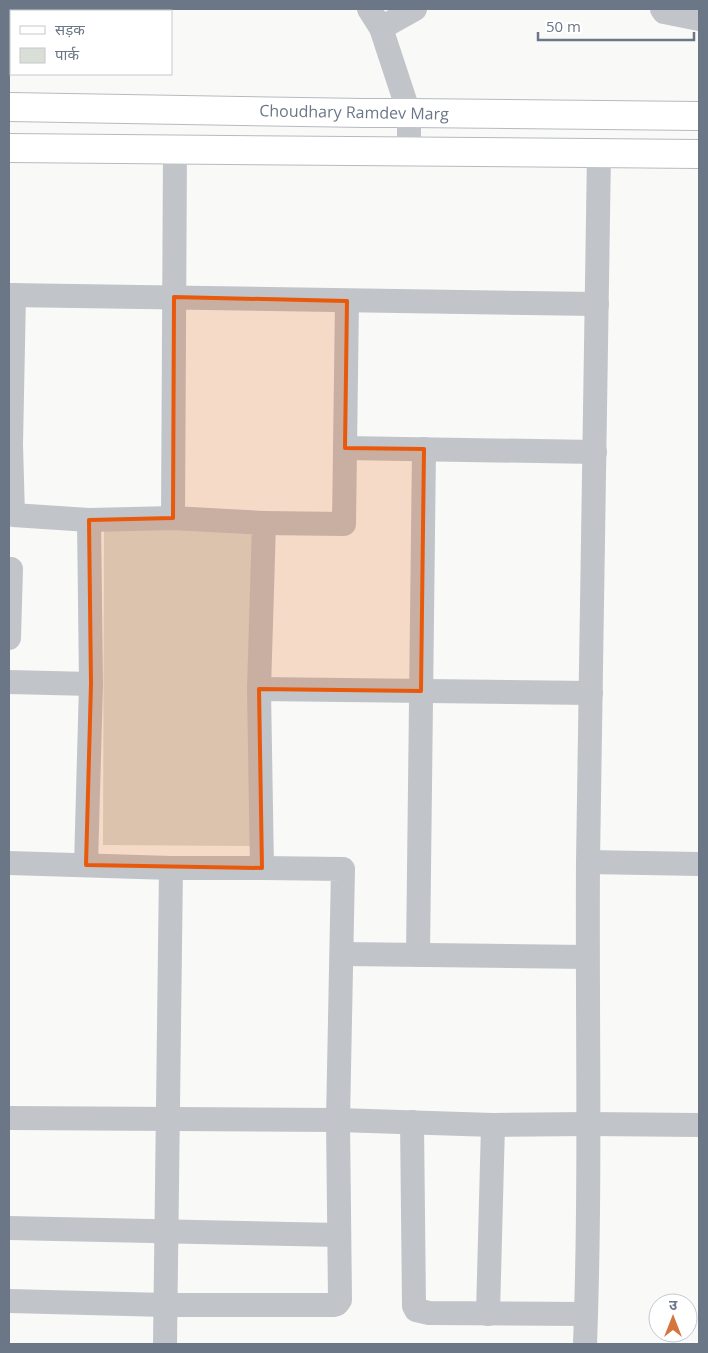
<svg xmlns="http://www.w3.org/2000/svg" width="708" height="1353" font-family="'Open Sans','Noto Sans Devanagari',sans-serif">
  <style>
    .green { fill: #d9ded7 }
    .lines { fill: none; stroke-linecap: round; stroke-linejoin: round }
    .secondary-casing { stroke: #b6babf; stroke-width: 30 }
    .street { stroke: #c1c5c9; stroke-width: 24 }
    .secondary { stroke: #fff; stroke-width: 28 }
    .marked { fill: #e8590c; fill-opacity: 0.2; stroke: #e8590c; stroke-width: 4; stroke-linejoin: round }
    .labels { text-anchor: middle; stroke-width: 5; stroke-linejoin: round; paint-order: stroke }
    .street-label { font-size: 16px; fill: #6b7786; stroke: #fff }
  </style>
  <rect width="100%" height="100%" fill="#f9faf8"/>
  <polygon class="green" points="104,524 252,524 250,846 103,845"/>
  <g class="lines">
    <g class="secondary-casing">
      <g id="secondary">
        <polyline points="9,107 365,113 409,113 699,116"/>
        <polyline points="9,148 699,154"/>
      </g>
    </g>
    <g class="street">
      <polyline points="369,9 381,28 409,113 409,151"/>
      <polyline points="662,9 664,12 699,19"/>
      <polyline points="381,28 415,9"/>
      <polyline points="9,295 597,304"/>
      <polyline points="14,295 11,444 13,515 89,520"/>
      <polyline points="345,448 595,452"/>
      <polyline points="173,518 175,149"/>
      <polyline points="264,523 344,524 347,301"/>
      <polyline points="9,638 11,569"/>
      <polyline points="9,682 91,684"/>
      <polyline points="259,689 591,693"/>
      <polyline points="588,862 699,864"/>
      <polyline points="9,863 171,868 262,868 259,689 264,523 173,518 89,520 91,684 86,865"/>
      <polyline points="342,954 587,957"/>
      <polyline points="418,955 424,449"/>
      <polyline points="9,1118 338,1120 493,1125 589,1124 699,1125"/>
      <polyline points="412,1122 414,1306 416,1310 429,1313 586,1314"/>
      <polyline points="9,1228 339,1235"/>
      <polyline points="9,1301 166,1305 333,1305 337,1304 340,1300 338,1120 343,869 262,868"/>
      <polyline points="488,1314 493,1125"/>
      <polyline points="165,1344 171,868"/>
      <path d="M 585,1344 C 591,1184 587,1023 588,862 L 599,153"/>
    </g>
    <use href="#secondary" class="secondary"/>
  </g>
  <path class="marked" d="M 174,297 L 347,301 L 345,448 L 424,449 L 421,691 L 259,689 L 262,868 L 86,865 L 91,684 L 89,520 L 173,518 Z"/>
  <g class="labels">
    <g class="street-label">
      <text transform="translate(354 112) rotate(1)" y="6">Choudhary Ramdev Marg</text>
    </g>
  </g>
  <rect width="708" height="1353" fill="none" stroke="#6b7786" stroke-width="20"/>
  <rect x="10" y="10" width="162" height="65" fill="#ffffff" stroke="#c4c9cf"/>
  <rect x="20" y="26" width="25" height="8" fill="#ffffff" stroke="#c4c9cf"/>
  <text x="55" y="35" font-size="15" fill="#6b7786">सड़क</text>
  <rect x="20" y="48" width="25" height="15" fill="#d9ded7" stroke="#c4c9cf"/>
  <text x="55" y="60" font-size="15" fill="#6b7786">पार्क</text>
  <g transform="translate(673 1318)"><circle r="24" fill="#ffffff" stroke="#c4c9cf"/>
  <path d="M0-4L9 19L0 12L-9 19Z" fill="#d5743d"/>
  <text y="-8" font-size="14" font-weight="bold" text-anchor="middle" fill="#6b7786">उ</text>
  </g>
  <path d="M538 32v8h156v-8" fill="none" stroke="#6b7786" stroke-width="2.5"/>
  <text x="546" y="32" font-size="15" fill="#6b7786" stroke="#ffffff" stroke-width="4" paint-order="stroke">50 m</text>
</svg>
